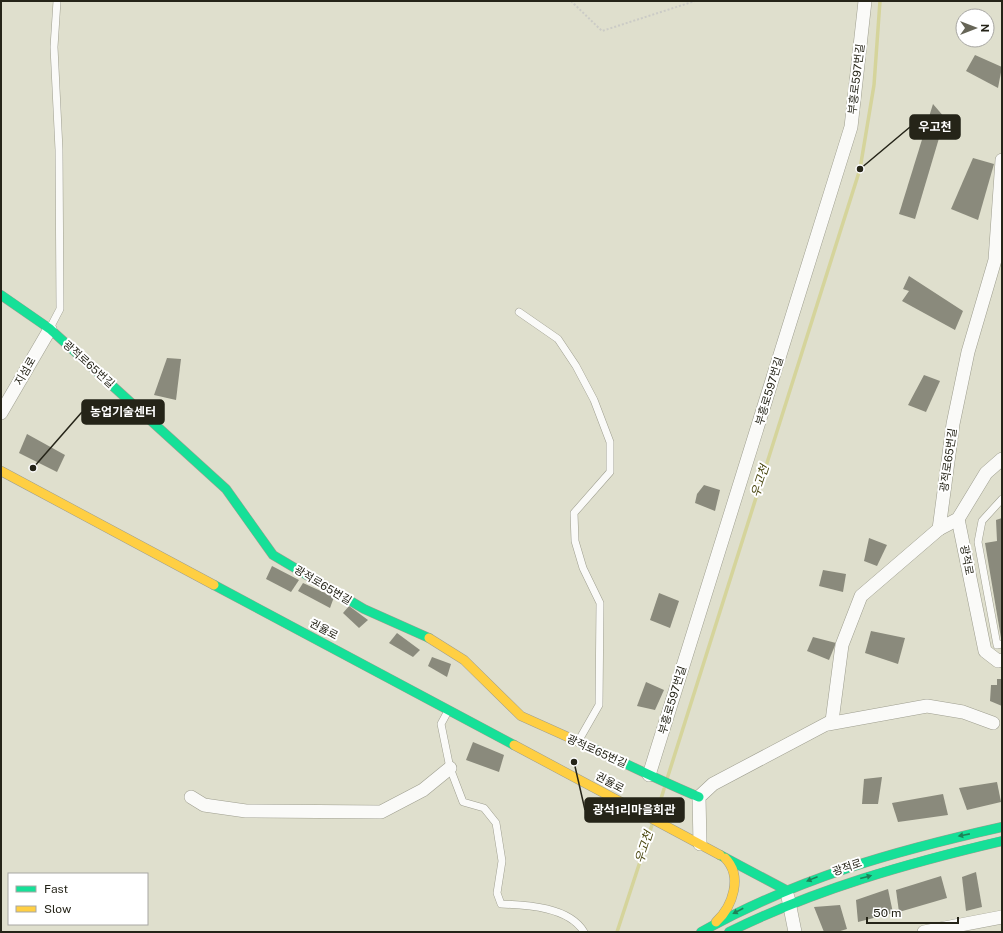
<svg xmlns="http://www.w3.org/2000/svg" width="1003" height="933" font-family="'Public Sans','Noto Sans KR',sans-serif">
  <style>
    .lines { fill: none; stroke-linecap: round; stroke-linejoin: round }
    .stream { stroke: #d5d49b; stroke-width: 3.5 }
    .building { fill: #8a8a7c }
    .lane-casing { stroke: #9e9e8f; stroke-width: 8 }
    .street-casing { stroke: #9e9e8f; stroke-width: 14 }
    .fast-casing { stroke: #9e9e8f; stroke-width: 10 }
    .slow-casing { stroke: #9e9e8f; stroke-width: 10 }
    .path { stroke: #cbcbc6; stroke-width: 2; stroke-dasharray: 2 2; stroke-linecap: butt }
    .lane { stroke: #fafaf8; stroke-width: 7 }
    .street { stroke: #fafaf8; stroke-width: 13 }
    .fast { stroke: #16e098; stroke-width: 9 }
    .slow { stroke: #ffcf43; stroke-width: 9 }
    .oneway { fill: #1e8258 }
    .labels { text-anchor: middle; stroke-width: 4; stroke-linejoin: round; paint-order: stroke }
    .street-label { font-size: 11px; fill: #252418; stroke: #fff }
    .water-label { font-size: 12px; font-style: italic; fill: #49460e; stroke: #fff }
    .leader { fill: none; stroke: #252418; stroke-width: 1.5 }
    .callout-dot { fill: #252418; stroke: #fff; stroke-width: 1.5 }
    .callout { fill: #252418; stroke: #252418; stroke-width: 1.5 }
    .callout-label { font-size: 12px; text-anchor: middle; font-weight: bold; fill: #fff }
  </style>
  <rect width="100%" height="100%" fill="#dfdfcd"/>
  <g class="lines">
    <g class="stream">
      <polyline points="667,779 860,169 874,85 880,1"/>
      <polyline points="656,815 664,789"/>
      <polyline points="617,932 652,825"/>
    </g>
  </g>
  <g class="building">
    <polygon points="975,55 1002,67 998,88 966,71"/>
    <polygon points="933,104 945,118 915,219 899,214"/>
    <polygon points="973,158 994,164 978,220 951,209"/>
    <polygon points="909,276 963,311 955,330 902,301 909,291 903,289"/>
    <polygon points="167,358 181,359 176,400 154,395"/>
    <polygon points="924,375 940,381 926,412 908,405"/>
    <polygon points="27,434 65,455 57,472 19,453"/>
    <polygon points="704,485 720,490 715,511 695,503 697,494"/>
    <polygon points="1002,518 1002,638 1001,638 985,543 997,541 996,520"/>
    <polygon points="869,538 887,545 877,566 864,561"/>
    <polygon points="272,566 299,580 291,592 266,579"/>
    <polygon points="823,570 846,574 843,592 819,586"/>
    <polygon points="303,583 334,597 330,608 298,591"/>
    <polygon points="659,593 679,601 670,628 650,620"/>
    <polygon points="349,606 368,620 359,628 343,613"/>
    <polygon points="871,631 905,638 898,664 865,653"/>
    <polygon points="397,633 420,650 413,657 389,643"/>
    <polygon points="813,637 836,643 829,660 807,651"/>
    <polygon points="432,657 451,664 447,677 428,666"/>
    <polygon points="997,679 1002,679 1002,706 990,701 991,685 997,685"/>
    <polygon points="646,682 664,690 655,710 637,706"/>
    <polygon points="473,742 504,755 499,772 466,760"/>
    <polygon points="882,777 878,804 862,804 864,779"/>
    <polygon points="997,782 1001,802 967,810 959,788"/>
    <polygon points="943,794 948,815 898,822 892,803"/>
    <polygon points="976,872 982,907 966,911 962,877"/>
    <polygon points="941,876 947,898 899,912 896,890"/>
    <polygon points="888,889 893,913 858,922 856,900"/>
    <polygon points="840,905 847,929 837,932 824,932 814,907"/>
  </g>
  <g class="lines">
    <g class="lane-casing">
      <g id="lane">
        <polyline points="519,312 558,339 576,366 594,400 610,442 610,472 574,513 575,541 583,568 600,603 599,705 579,740"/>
        <polyline points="50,328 60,309 59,150 54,47 57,1"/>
        <polyline points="1002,499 982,521 978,542 997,645 1002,644"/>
        <path d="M 448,711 L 441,724 L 450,768 L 463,802 L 484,808 L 496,823 L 502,861 L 497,893 L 501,904 C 528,905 569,907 584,932"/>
      </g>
    </g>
    <g class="street-casing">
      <g id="street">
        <polyline points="1,413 50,329"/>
        <polyline points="958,519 985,651 998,661 1002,660"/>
        <polyline points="939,529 958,519 986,473 1002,459"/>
        <polyline points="828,724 927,706 963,712 993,723"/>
        <polyline points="649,775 851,127 865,1"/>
        <polyline points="191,797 204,805 246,811 381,812 423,790 450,768"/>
        <polyline points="700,844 699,797 713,784 832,721 842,645 861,596 939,529 953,424 968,352 995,260 1002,160"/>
        <polyline points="788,897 795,932"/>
        <polyline points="924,932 1002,917"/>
      </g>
    </g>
    <g class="fast-casing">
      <g id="fast">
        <polyline points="1,295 50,329 226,489 273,555 364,609 429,638"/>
        <polyline points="214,585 514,745"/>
        <path d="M 579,742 C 619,760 658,780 699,797"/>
        <polyline points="720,855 786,890"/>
        <path d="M 701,932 C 798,878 894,851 1002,827"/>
        <path d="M 729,932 C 816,889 908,863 1002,841"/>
      </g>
    </g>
    <g class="slow-casing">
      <g id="slow">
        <polyline points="1,471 214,585"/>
        <polyline points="429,638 464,660 521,716 579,742"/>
        <polyline points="514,745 720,855"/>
        <path d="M 716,922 C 733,906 743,876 725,858"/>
      </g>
    </g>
    <polyline class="path" points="571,1 602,31 695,1"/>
    <use href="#lane" class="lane"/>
    <use href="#street" class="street"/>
    <use href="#fast" class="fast"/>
    <use href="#slow" class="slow"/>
  </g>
  <defs><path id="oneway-solid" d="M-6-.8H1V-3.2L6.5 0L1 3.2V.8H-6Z"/></defs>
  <g class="oneway">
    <use href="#oneway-solid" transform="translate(964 835) rotate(169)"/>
    <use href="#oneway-solid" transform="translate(866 877) rotate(-15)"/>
    <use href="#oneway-solid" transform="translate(812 879) rotate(158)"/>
    <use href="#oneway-solid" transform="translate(738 911) rotate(152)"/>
  </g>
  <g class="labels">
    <g class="street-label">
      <text transform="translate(856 79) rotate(-83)" y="4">부흥로597번길</text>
      <text transform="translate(89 364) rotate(42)" y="4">광적로65번길</text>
      <text transform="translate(25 371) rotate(-60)" y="4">지섬로</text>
      <text transform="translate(769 391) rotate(-73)" y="4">부흥로597번길</text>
      <text transform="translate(948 460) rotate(-82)" y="4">광적로65번길</text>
      <text transform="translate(967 560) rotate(79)" y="4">광적로</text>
      <text transform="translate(323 585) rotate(31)" y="4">광적로65번길</text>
      <text transform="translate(324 629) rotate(28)" y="4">권율로</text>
      <text transform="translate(672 700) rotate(-73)" y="4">부흥로597번길</text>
      <text transform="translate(597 751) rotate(24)" y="4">광적로65번길</text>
      <text transform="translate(610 782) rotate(28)" y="4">권율로</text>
      <text transform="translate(847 867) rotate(-19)" y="4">광적로</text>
    </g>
    <g class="water-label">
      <text transform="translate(760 481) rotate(-72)" y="4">우고천</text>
      <text transform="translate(644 847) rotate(-72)" y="4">우고천</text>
    </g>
  </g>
  <path class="leader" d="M860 169L910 127M33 468L82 412M574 762L585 810"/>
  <g class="callout-dot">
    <circle cx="860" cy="169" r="4"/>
    <circle cx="33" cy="468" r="4"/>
    <circle cx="574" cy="762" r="4"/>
  </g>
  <g class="callout">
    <rect x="910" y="115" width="50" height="24" rx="4"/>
    <rect x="82" y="400" width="82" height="24" rx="4"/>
    <rect x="585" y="798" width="99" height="24" rx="4"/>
  </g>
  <g class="callout-label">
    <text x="935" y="131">우고천</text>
    <text x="123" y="416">농업기술센터</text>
    <text x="634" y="814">광석1리마을회관</text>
  </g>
  <rect width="1003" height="933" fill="none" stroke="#252418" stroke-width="4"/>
  <rect x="8" y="873" width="140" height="52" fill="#ffffff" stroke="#a8a7a3"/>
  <rect x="16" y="886" width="20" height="6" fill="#16e098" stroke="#a8a7a3"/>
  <text x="44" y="893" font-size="12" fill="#252418">Fast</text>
  <rect x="16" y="906" width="20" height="6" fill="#ffcf43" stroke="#a8a7a3"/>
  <text x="44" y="913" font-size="12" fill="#252418">Slow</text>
  <g transform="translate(975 28) rotate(90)"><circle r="19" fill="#ffffff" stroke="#a8a7a3"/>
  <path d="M0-3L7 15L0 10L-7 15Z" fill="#666557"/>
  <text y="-6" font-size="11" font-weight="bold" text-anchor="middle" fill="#252418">N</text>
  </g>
  <path d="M867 917v6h91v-6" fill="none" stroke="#252418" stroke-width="2"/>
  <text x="873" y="917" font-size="12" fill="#252418" stroke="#ffffff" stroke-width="3" paint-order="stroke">50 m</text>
</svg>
